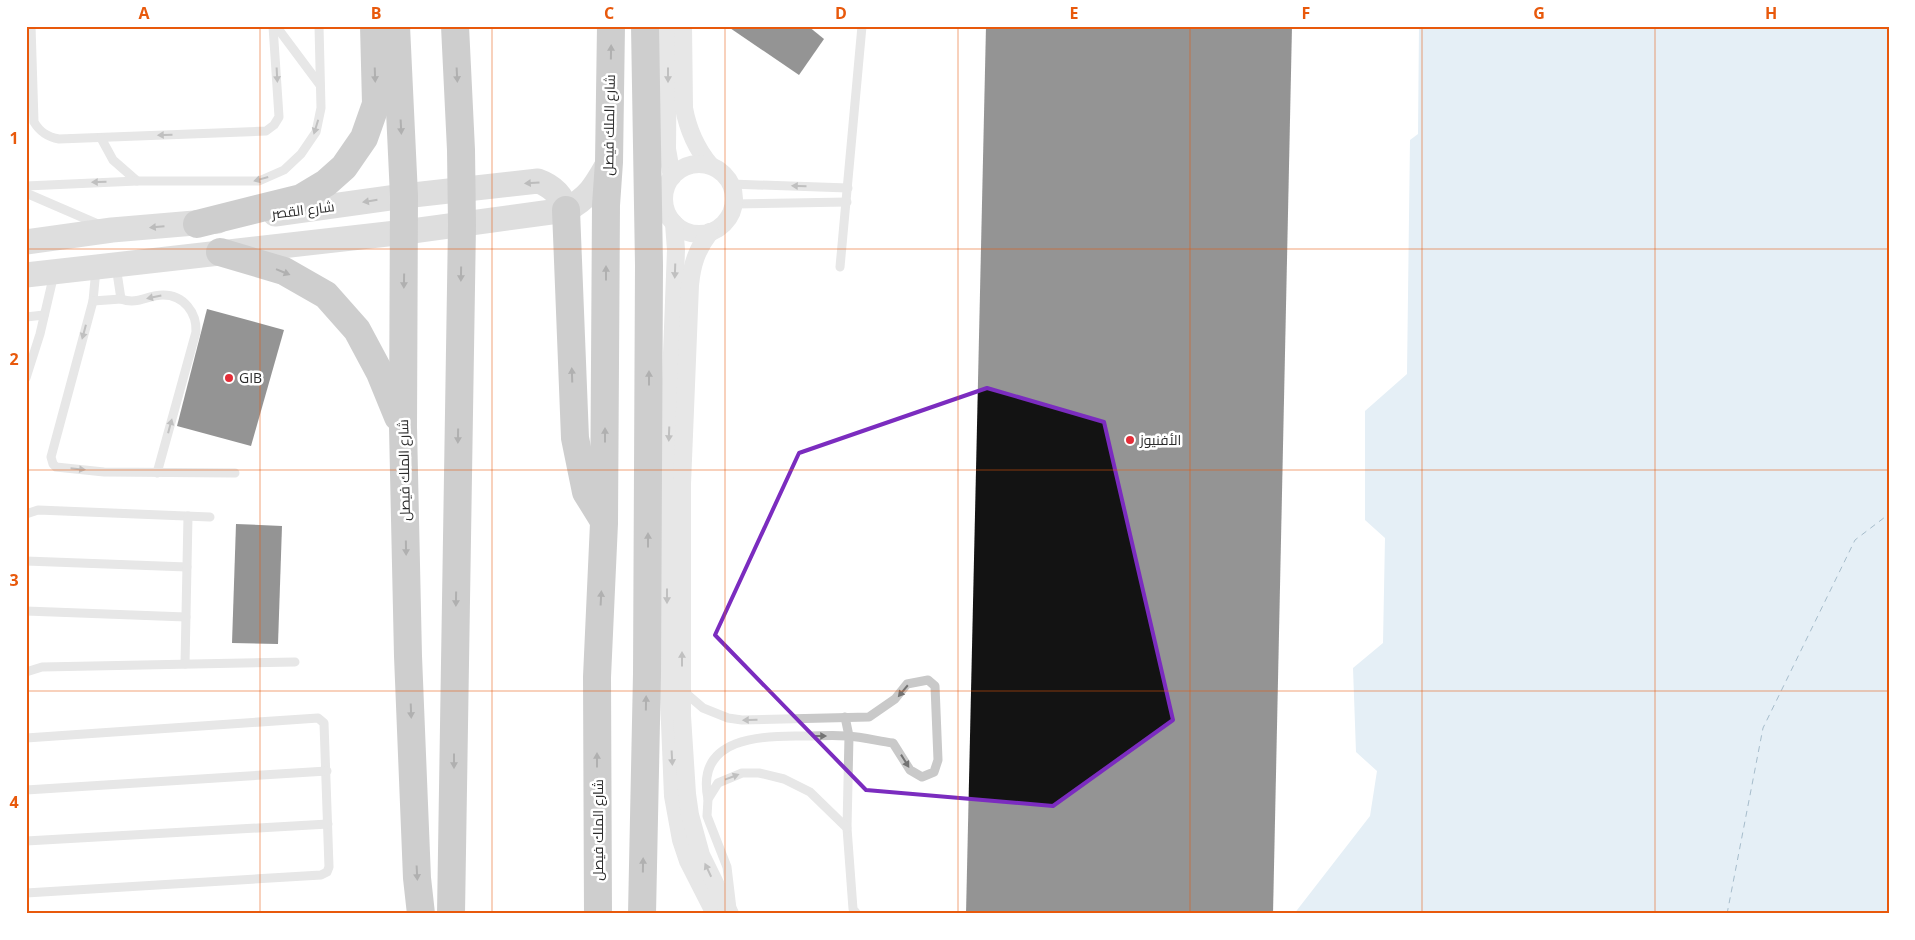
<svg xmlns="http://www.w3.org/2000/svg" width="1915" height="940" font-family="'Open Sans',Cairo,sans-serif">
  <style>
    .water { fill: #c5dbea }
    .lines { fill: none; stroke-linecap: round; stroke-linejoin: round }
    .ferry { stroke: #3b6c8d; stroke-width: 1; stroke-dasharray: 6 5; stroke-linecap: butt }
    .building { fill: #131313 }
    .lane { stroke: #c9c9c9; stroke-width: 9 }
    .street { stroke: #c9c9c9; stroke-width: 18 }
    .secondary { stroke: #b6b6b6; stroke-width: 25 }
    .highway { stroke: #939393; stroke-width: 28 }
    .oneway { fill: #505050 }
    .oneway2 { fill: #737373 }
    .oneway3 { fill: #6a6a6a }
    .marked { fill: none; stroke: #7b2cbf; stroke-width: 4; stroke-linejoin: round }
    .grid { fill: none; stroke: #e8590c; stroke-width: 1; stroke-opacity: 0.55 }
    .poi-dot { fill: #e42d38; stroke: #fff; stroke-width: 2 }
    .labels { text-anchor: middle; stroke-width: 5; stroke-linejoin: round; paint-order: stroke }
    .street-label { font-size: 14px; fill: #2c2c2c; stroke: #fff }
    .poi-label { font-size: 14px; fill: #2c2c2c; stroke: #fff; text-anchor: start }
    .neatline { fill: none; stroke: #e8590c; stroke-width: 2 }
    .grid-label { font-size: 16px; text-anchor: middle; font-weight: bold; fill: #e8590c }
  </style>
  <rect width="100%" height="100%" fill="#fff"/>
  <polygon class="water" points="1419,26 1889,26 1889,914 1294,914 1370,816 1377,771 1356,752 1353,668 1383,643 1385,538 1365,520 1365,411 1407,374 1410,140 1418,134"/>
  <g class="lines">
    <polyline class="ferry" points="1727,914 1763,728 1855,540 1889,514"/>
  </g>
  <g class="building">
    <polygon points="727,26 808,26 824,39 799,75"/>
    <polygon points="986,26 1292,26 1273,914 966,914"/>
    <polygon points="207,309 284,330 251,446 177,426"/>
    <polygon points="236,524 282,526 278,644 232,643"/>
  </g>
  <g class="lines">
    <g class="lane">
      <path d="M 31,26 L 34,122 C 40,132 47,137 59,139 L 266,131 L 274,125 L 279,117 L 273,26"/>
      <polyline points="276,26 320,85"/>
      <polyline points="101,138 113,160 137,181"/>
      <polyline points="731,184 848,188"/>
      <polyline points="26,186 137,181 259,181 284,170 301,154 316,132 321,108 319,26"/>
      <polyline points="26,193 100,225"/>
      <polyline points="734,204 847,202"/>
      <path d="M 116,266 L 121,299 C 138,305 147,295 163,295 C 184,295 197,313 196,332 L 157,473"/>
      <polyline points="840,267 862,26"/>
      <polyline points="96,269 93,301 51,457 53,464 56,467 104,472 235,473"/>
      <polyline points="93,301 121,299"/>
      <polyline points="26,317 44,315"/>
      <polyline points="26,378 40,334 54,274"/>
      <polyline points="26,514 38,510 210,517"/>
      <polyline points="26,561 187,567"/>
      <polyline points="26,611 186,617"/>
      <polyline points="185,664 188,516"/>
      <polyline points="26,672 42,667 295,662"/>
      <path d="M 682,690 L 703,708 L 728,718 L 742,720 L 869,717 L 895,699 L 907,684 L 928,680 L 935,686 L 938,760 L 934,772 L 922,777 L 910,770 L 893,743 C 878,741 863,737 847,736 C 833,735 819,736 805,736 C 762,735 695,737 708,799"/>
      <polyline points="845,717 849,736 847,828 853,909 857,914"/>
      <polyline points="26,738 318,718 324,723 329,867 327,872 321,875 26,893"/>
      <polyline points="26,790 327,771"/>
      <polyline points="26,841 328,824"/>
      <polyline points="732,909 727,867 707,816 708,799 718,783 742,773 759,773 784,779 810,792 847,828"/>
    </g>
    <g class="street">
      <polyline points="668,26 667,149 672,177"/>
      <path d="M 683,26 L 684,108 C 688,130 696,148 710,165"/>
      <circle cx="699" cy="199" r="35"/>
      <polyline points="674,223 676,250 667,484 668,674 673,796 681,840 688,861 715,914"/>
      <path d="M 710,232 C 697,249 692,264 690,285 L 682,484 L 682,716 L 687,794 L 690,815 L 701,855 L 730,914"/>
    </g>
    <g class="secondary">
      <path d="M 275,214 L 404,196 L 538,181 C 552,186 562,195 566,210"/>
      <polyline points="26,242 112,230 218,221"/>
      <path d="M 26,275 L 405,232 L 566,210 C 590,197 596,185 609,162"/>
    </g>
    <g class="highway">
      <polyline points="396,26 404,196 403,427 408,656 417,878 421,914"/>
      <polyline points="566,210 575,438 586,492 604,521"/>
      <polyline points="197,224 301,198 326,183 344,167 364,138 376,104 374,26"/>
      <polyline points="220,252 284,271 326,295 357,330 380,373 398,417"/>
      <polyline points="451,914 462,225 461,150 455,26"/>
      <polyline points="598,914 597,677 604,523 606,205 609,162 611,26"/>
      <polyline points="642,914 647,674 649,265 645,26"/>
    </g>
  </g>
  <defs><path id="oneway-solid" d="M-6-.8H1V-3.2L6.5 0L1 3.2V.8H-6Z" transform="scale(1.25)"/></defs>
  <g class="oneway">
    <use href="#oneway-solid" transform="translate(611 52) rotate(-89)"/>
    <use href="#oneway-solid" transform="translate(375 75) rotate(88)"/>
    <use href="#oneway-solid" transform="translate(457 75) rotate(87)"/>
    <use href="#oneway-solid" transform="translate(401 127) rotate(87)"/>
    <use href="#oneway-solid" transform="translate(283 272) rotate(22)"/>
    <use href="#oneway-solid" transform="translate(606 273) rotate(-90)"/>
    <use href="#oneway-solid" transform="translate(461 274) rotate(91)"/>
    <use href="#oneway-solid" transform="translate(404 281) rotate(91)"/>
    <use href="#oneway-solid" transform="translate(572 375) rotate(-92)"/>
    <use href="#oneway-solid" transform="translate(649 378) rotate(-90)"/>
    <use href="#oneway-solid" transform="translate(605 435) rotate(-90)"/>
    <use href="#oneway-solid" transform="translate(458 436) rotate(91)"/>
    <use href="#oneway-solid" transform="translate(648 540) rotate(-90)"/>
    <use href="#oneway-solid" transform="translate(406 548) rotate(89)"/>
    <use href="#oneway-solid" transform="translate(601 598) rotate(-87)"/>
    <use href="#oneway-solid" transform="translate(456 599) rotate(91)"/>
    <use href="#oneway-solid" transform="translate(646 703) rotate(-89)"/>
    <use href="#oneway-solid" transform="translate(411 711) rotate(88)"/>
    <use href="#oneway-solid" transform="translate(597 760) rotate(-90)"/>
    <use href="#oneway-solid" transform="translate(454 761) rotate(90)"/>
    <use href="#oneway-solid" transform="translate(643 865) rotate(-89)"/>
    <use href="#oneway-solid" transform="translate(417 873) rotate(87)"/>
  </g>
  <g class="oneway2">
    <use href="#oneway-solid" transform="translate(277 75) rotate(87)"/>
    <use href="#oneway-solid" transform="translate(668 75) rotate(90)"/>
    <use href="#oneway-solid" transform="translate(316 127) rotate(107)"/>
    <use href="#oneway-solid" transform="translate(165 135) rotate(178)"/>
    <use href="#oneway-solid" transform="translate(261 179) rotate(164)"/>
    <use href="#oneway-solid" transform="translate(99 182) rotate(179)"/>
    <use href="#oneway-solid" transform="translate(799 186) rotate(-178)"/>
    <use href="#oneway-solid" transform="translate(675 271) rotate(92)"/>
    <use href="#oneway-solid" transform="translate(154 297) rotate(168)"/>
    <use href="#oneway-solid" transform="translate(84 332) rotate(105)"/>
    <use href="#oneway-solid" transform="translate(170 426) rotate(-75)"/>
    <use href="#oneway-solid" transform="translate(669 434) rotate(92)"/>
    <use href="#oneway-solid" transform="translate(78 469) rotate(6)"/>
    <use href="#oneway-solid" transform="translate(667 596) rotate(90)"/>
    <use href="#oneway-solid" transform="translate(682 659) rotate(-90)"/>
    <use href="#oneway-solid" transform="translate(903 691) rotate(130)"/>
    <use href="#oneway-solid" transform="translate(750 720) rotate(179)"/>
    <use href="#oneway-solid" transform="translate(819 736)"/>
    <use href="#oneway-solid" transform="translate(672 758) rotate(87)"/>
    <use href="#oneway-solid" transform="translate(905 761) rotate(58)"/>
    <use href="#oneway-solid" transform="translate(732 777) rotate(-21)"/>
    <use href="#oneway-solid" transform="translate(708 870) rotate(-115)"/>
  </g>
  <g class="oneway3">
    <use href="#oneway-solid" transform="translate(532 183) rotate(176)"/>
    <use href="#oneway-solid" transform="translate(370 201) rotate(171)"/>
    <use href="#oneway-solid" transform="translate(157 227) rotate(175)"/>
  </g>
  <path d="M0 0H1915V940H0ZM 987,388 L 1104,422 L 1173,720 L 1053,806 L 866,790 L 715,635 L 799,453 Z" fill="#fff" fill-opacity=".55" fill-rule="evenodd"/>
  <path class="marked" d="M 987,388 L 1104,422 L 1173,720 L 1053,806 L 866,790 L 715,635 L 799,453 Z"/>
  <path class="grid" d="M 260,26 L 260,914M 492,26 L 492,914M 725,26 L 725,914M 958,26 L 958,914M 1190,26 L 1190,914M 1422,26 L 1422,914M 1655,26 L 1655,914M 26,249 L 1889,249M 26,470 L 1889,470M 26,691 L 1889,691"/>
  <g class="poi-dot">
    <circle cx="229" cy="378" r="5"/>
    <circle cx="1130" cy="440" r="5"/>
  </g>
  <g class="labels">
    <g class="street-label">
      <text transform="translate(609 125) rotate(-89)" y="5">شارع الملك فيصل</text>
      <text transform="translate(303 210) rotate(-7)" y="5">شارع القصر</text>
      <text transform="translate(404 470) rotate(-91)" y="5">شارع الملك فيصل</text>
      <text transform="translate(598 830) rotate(-90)" y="5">شارع الملك فيصل</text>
    </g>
    <g class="poi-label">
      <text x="239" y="383">GIB</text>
      <text x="1140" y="445">الأفنيوز</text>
    </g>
  </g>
  <rect width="1915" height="940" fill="none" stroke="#ffffff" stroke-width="55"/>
  <rect x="28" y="28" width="1860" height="884" class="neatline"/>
  <g class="grid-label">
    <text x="144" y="19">A</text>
    <text x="376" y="19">B</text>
    <text x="609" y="19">C</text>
    <text x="841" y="19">D</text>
    <text x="1074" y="19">E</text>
    <text x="1306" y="19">F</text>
    <text x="1539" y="19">G</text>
    <text x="1771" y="19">H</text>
    <text x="14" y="144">1</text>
    <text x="14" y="365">2</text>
    <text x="14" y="586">3</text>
    <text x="14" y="808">4</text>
  </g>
</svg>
